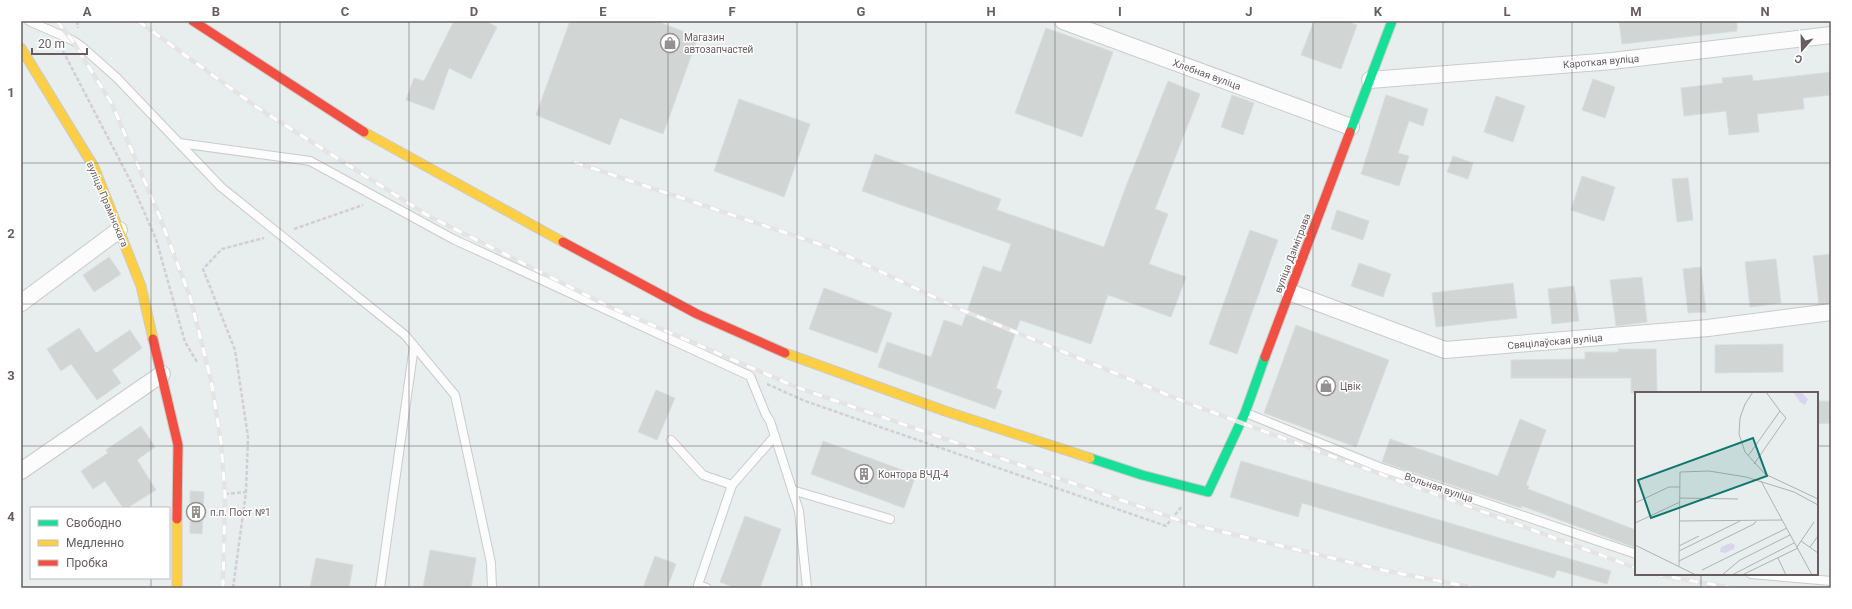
<svg xmlns="http://www.w3.org/2000/svg" width="1852" height="609" font-family="Roboto,sans-serif">
  <style>
    .building { fill: #d1d5d4; stroke: #d7dede }
    .lines { fill: none; stroke-linecap: round; stroke-linejoin: round }
    .lane-casing { stroke: #cacbcb; stroke-width: 10 }
    .street-casing { stroke: #cacbcb; stroke-width: 18 }
    .fast-casing { stroke: #cbcbcb; stroke-width: 11 }
    .slow-casing { stroke: #cbcbcb; stroke-width: 11 }
    .jam-casing { stroke: #cbcbcb; stroke-width: 11 }
    .path { stroke: #d2ced6; stroke-width: 2.5; stroke-dasharray: 4 2; stroke-linecap: butt }
    .lane { stroke: #fcfcfc; stroke-width: 8 }
    .street { stroke: #fcfcfc; stroke-width: 16 }
    .fast { stroke: #16e098; stroke-width: 9 }
    .slow { stroke: #ffcf43; stroke-width: 9 }
    .jam { stroke: #f24e42; stroke-width: 9 }
    .rail-casing { stroke: #e4e4e4; stroke-width: 4.5 }
    .rail { stroke: #fff; stroke-width: 3; stroke-dasharray: 9; stroke-linecap: butt }
    .grid { fill: none; stroke: #675d5e; stroke-width: 1; stroke-opacity: 0.55 }
    .labels { text-anchor: middle; stroke-width: 3; stroke-linejoin: round; paint-order: stroke }
    .poi-label { font-size: 10px; fill: #675d5e; stroke: #fff; text-anchor: start }
    .street-label { font-size: 10px; fill: #675d5e; stroke: #fff }
    .inset-road { fill: none; stroke: #b0b0b0; stroke-width: 1 }
    .view { fill: #0f766e; fill-opacity: 0.15; stroke: #0f766e; stroke-width: 2 }
    .inset-edge { fill: none; stroke: #675d5e; stroke-width: 2 }
    .neatline { fill: none; stroke: #675d5e; stroke-width: 1.5 }
    .grid-label { font-size: 13px; text-anchor: middle; font-weight: bold; fill: #675d5e }
  </style>
  <rect width="100%" height="100%" fill="#e8eeee"/>
  <g class="building">
    <polygon points="454,21 485,21 497,27 471,79 449,68 434,110 406,100 414,78 424,81"/>
    <polygon points="570,21 656,21 698,37 663,134 620,118 610,145 536,115"/>
    <polygon points="1314,21 1346,21 1357,25 1341,69 1301,55"/>
    <polygon points="1619,21 1737,21 1737,31 1622,44"/>
    <polygon points="1046,28 1113,52 1082,137 1015,113"/>
    <polygon points="1831,72 1831,95 1803,98 1804,109 1757,114 1759,132 1729,135 1726,111 1684,116 1681,88 1723,83 1722,78 1752,75 1753,81"/>
    <polygon points="1593,79 1615,87 1605,118 1582,110"/>
    <polygon points="1168,81 1200,94 1155,209 1168,214 1149,264 1186,277 1171,317 1108,295 1091,344 1020,320 996,388 1002,391 995,409 878,367 887,342 931,357 944,320 962,326 983,266 1001,272 1011,244 862,191 875,154 1001,199 997,210 1104,247 1125,189"/>
    <polygon points="1232,95 1254,103 1243,135 1221,127"/>
    <polygon points="1386,95 1428,109 1423,126 1409,121 1398,153 1409,156 1399,186 1361,174"/>
    <polygon points="1496,96 1525,106 1513,142 1484,132"/>
    <polygon points="739,99 810,124 784,197 714,171"/>
    <polygon points="1453,156 1473,163 1468,179 1447,172"/>
    <polygon points="1582,176 1615,187 1604,221 1571,210"/>
    <polygon points="1688,178 1693,220 1677,222 1672,179"/>
    <polygon points="1337,210 1369,221 1363,240 1331,229"/>
    <polygon points="1250,230 1278,240 1237,354 1209,344"/>
    <polygon points="1831,254 1831,303 1819,304 1813,256"/>
    <polygon points="109,257 121,274 94,292 83,275"/>
    <polygon points="1776,259 1781,303 1750,307 1745,262"/>
    <polygon points="1359,263 1391,274 1383,297 1351,286"/>
    <polygon points="1701,267 1706,312 1688,313 1683,269"/>
    <polygon points="1642,277 1647,322 1616,326 1610,280"/>
    <polygon points="1513,283 1517,318 1436,327 1432,293"/>
    <polygon points="1574,286 1579,321 1552,324 1548,289"/>
    <polygon points="824,288 892,313 877,353 809,329"/>
    <polygon points="1296,325 1389,360 1356,447 1264,413"/>
    <polygon points="79,328 96,353 130,330 142,348 112,370 121,383 97,400 71,364 61,371 47,349"/>
    <polygon points="1783,344 1783,372 1715,373 1715,345"/>
    <polygon points="1618,349 1656,349 1657,393 1631,393 1631,378 1511,378 1511,360 1585,359 1585,352 1619,352"/>
    <polygon points="656,390 675,398 657,440 638,432"/>
    <polygon points="1817,401 1831,401 1831,423 1817,424"/>
    <polygon points="1520,419 1546,430 1526,485 1529,486 1528,489 1636,530 1636,548 1522,506 1521,508 1382,462 1390,439 1498,476"/>
    <polygon points="141,426 155,447 137,460 156,490 127,508 123,508 105,481 93,489 81,471 108,453 106,450"/>
    <polygon points="823,441 916,475 904,508 811,474"/>
    <polygon points="1241,461 1611,571 1607,584 1557,570 1554,578 1302,503 1298,517 1230,497"/>
    <polygon points="190,491 204,492 202,534 190,533"/>
    <polygon points="745,516 781,529 760,588 736,588 720,582"/>
    <polygon points="430,550 476,558 471,588 423,588"/>
    <polygon points="655,556 676,564 667,588 643,588"/>
    <polygon points="316,558 353,565 349,588 310,588"/>
  </g>
  <g class="lines">
    <g class="lane-casing">
      <g id="lane">
        <polyline points="29,21 72,40 81,46 117,78 221,187 405,335 455,395 491,563 492,588"/>
        <polyline points="179,143 310,161 453,239 750,376 766,415 770,421 799,511 807,588"/>
        <polyline points="1246,413 1379,467 1636,554"/>
        <polyline points="671,440 703,475 732,485 775,436"/>
        <polyline points="792,490 890,519"/>
        <polyline points="1751,574 1831,581"/>
        <polyline points="380,588 414,346"/>
        <polyline points="707,588 698,585 732,485"/>
      </g>
    </g>
    <g class="street-casing">
      <g id="street">
        <polyline points="1063,21 1351,127"/>
        <polyline points="1370,80 1612,61 1831,35"/>
        <polyline points="1289,292 1445,350 1708,328 1831,312"/>
        <polyline points="21,303 119,230"/>
        <polyline points="21,471 162,374"/>
      </g>
    </g>
    <g class="fast-casing">
      <g id="fast">
        <polyline points="1350,132 1392,21"/>
        <polyline points="1090,458 1142,475 1208,492 1245,413 1265,357"/>
      </g>
    </g>
    <g class="slow-casing">
      <g id="slow">
        <polyline points="21,48 94,167 141,286 153,339"/>
        <polyline points="364,132 563,242"/>
        <polyline points="785,353 945,411 1090,458"/>
        <polyline points="177,588 177,519"/>
      </g>
    </g>
    <g class="jam-casing">
      <g id="jam">
        <polyline points="193,21 364,132"/>
        <polyline points="563,242 697,314 785,353"/>
        <polyline points="153,339 178,445 177,519"/>
        <polyline points="1265,357 1350,132"/>
      </g>
    </g>
    <g class="path">
      <polyline points="77,21 78,28"/>
      <polyline points="63,51 131,182 156,239 185,342 197,362"/>
      <polyline points="294,229 363,205"/>
      <polyline points="767,384 805,401 1166,526 1182,506"/>
      <polyline points="225,494 246,492"/>
      <polyline points="233,588 246,492 248,437 235,350 203,269 222,249 264,238"/>
    </g>
    <use href="#lane" class="lane"/>
    <use href="#street" class="street"/>
    <use href="#fast" class="fast"/>
    <use href="#slow" class="slow"/>
    <use href="#jam" class="jam"/>
    <g class="rail-casing">
      <g id="rail">
        <polyline points="57,21 72,40 112,104 159,215 190,297 211,380 221,442 225,494 223,588"/>
        <polyline points="138,21 258,108 427,215 608,306 796,387 1190,524 1382,570 1475,588"/>
        <polyline points="574,162 831,248 957,308 1190,404 1636,568"/>
        <polyline points="1654,574 1732,588"/>
      </g>
    </g>
    <use href="#rail" class="rail"/>
  </g>
  <path class="grid" d="M 151,21 L 151,508M 280,21 L 280,588M 409,21 L 409,588M 539,21 L 539,588M 668,21 L 668,588M 797,21 L 797,588M 926,21 L 926,588M 1055,21 L 1055,588M 1184,21 L 1184,588M 1313,21 L 1313,588M 1443,21 L 1443,588M 1572,21 L 1572,588M 1701,21 L 1701,393M 21,163 L 1831,163M 21,304 L 1831,304M 21,446 L 1636,446M 1817,446 L 1831,446M 1701,574 L 1701,588M 151,578 L 151,588"/>
  <defs>
    <g id="shop-ring" transform="scale(1)"><circle r="9.5" fill="#fff" stroke="#949090" stroke-width="1.5"/><path d="M-5-2.5h2.3a2.7 3.5 0 0 1 5.4 0H5L5.5 6h-11ZM-1.5-2.5h3a1.5 2.3 0 0 0-3 0Z" fill="#949090"/></g>
    <g id="building-ring" transform="scale(1)"><circle r="9.5" fill="#fff" stroke="#949090" stroke-width="1.5"/><path d="M-4-6H4V6H1V3H-1V6H-4ZM-2.5-4.3h1.7v1.8h-1.7ZM.8-4.3h1.7v1.8H.8ZM-2.5-1h1.7V.8h-1.7ZM.8-1h1.7V.8H.8Z" fill="#949090"/></g>
  </defs>
  <g fill-rule="evenodd">
    <use href="#shop-ring" x="670" y="43"/>
    <use href="#shop-ring" x="1326" y="386"/>
    <use href="#building-ring" x="864" y="474"/>
    <use href="#building-ring" x="196" y="512"/>
  </g>
  <g class="labels">
    <g class="poi-label">
      <text x="684" y="41">Магазин<tspan x="684" dy="12">автозапчастей</tspan></text>
      <text x="1340" y="390">Цвік</text>
      <text x="878" y="478">Контора ВЧД-4</text>
      <text x="210" y="516">п.п. Пост №1</text>
    </g>
    <g class="street-label">
      <text transform="translate(1601 61) rotate(-5)" y="4">Кароткая вуліца</text>
      <text transform="translate(1207 74) rotate(20)" y="4">Хлебная вуліца</text>
      <text transform="translate(108 204) rotate(67)" y="4">вуліца Прамінскага</text>
      <text transform="translate(1292 253) rotate(-69)" y="4">вуліца Дзімітрава</text>
      <text transform="translate(1555 341) rotate(-5)" y="4">Свяцілаўская вуліца</text>
      <text transform="translate(1439 487) rotate(19)" y="4">Вольная вуліца</text>
    </g>
  </g>
  <g transform="translate(1635 392)">
    <rect width="183" height="183" fill="#e8eeee"/>
    <path d="M 158,0 L 166,0 L 173,7 L 170,13 L 165,10 ZM 96,151 L 100,153 L 99,157 L 90,161 L 85,160 L 86,155 Z" fill="#d9d5ec"/>
    <path class="inset-road" d="M 118,0 L 110,12 L 105,26 L 104,42 L 110,60 L 130,82 L 183,107M 113,64 L 145,19 L 131,0M 119,72 L 151,26 L 145,19M 126,89 L 177,183M 45,106 L 103,107M 0,111 L 34,95 L 45,95M 44,129 L 147,128M 0,131 L 45,110M 166,149 L 183,161M 0,153 L 61,183M 44,154 L 64,144M 162,155 L 179,130M 175,155 L 183,144M 44,159 L 105,129M 143,166 L 151,183M 44,169 L 119,132 L 121,129M 44,174 L 45,80 L 74,79 L 111,85 L 159,100 L 183,113M 67,178 L 152,136M 87,183 L 105,168 L 155,143M 97,183 L 159,151M 107,183 L 163,156"/>
    <path class="view" d="M 118,46 L 132,84 L 16,126 L 3,88 Z"/>
    <rect width="183" height="183" class="inset-edge"/>
  </g>
  <rect width="1852" height="609" fill="none" stroke="#ffffff" stroke-width="44"/>
  <rect x="30" y="507" width="140" height="72" fill="#ffffff" stroke="#c2bebf"/>
  <rect x="38" y="520" width="20" height="6" fill="#16e098" stroke="#c2bebf"/>
  <text x="66" y="527" font-size="12" fill="#675d5e">Свободно</text>
  <rect x="38" y="540" width="20" height="6" fill="#ffcf43" stroke="#c2bebf"/>
  <text x="66" y="547" font-size="12" fill="#675d5e">Медленно</text>
  <rect x="38" y="560" width="20" height="6" fill="#f24e42" stroke="#c2bebf"/>
  <text x="66" y="567" font-size="12" fill="#675d5e">Пробка</text>
  <g transform="translate(1802 50) rotate(200)" stroke="#ffffff" stroke-width="3" paint-order="stroke">
  <path d="M0-3L7 15L0 10L-7 15Z" fill="#675d5e"/>
  <text y="-6" font-size="11" font-weight="bold" text-anchor="middle" fill="#675d5e">С</text>
  </g>
  <path d="M32 48v6h55v-6" fill="none" stroke="#675d5e" stroke-width="2"/>
  <text x="38" y="48" font-size="12" fill="#675d5e" stroke="#ffffff" stroke-width="3" paint-order="stroke">20 m</text>
  <rect x="22" y="22" width="1808" height="565" class="neatline"/>
  <g class="grid-label">
    <text x="87" y="16">A</text>
    <text x="216" y="16">B</text>
    <text x="345" y="16">C</text>
    <text x="474" y="16">D</text>
    <text x="603" y="16">E</text>
    <text x="732" y="16">F</text>
    <text x="861" y="16">G</text>
    <text x="991" y="16">H</text>
    <text x="1120" y="16">I</text>
    <text x="1249" y="16">J</text>
    <text x="1378" y="16">K</text>
    <text x="1507" y="16">L</text>
    <text x="1636" y="16">M</text>
    <text x="1765" y="16">N</text>
    <text x="11" y="97">1</text>
    <text x="11" y="238">2</text>
    <text x="11" y="380">3</text>
    <text x="11" y="521">4</text>
  </g>
</svg>
